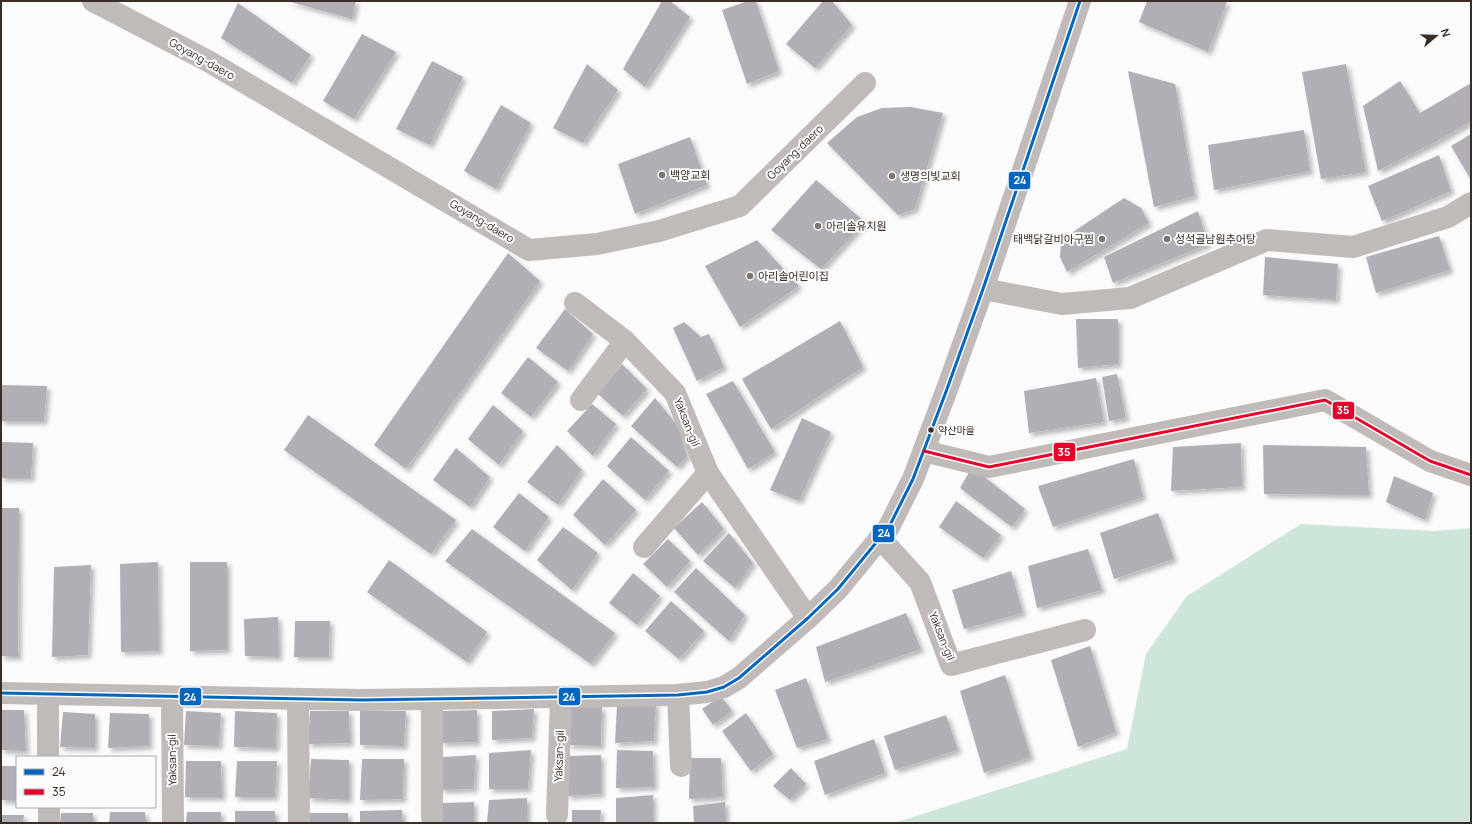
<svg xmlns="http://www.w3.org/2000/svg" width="1472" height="824" font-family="Manrope,'Noto Sans KR',sans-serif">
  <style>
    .forest { fill: #cde6d9 }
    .building { fill: #b2aeb5; filter: url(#shadow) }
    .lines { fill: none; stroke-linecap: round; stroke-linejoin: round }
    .minor { stroke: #c0bab8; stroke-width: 22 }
    .bus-1-casing { stroke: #fbfbfb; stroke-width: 6 }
    .bus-2-casing { stroke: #fbfbfb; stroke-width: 6 }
    .bus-1 { stroke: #0065bd; stroke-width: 3 }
    .bus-2 { stroke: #e4002b; stroke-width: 3 }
    .poi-dot { fill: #7d7570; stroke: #fbfbfb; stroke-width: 1.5 }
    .bus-dot { fill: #392d25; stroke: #fbfbfb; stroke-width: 1.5 }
    .labels { text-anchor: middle; stroke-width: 4; stroke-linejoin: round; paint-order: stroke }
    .bus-label { font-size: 10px; fill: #392d25; stroke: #fbfbfb; text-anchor: start }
    .street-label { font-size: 11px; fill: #392d25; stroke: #fbfbfb }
    .poi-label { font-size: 11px; fill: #392d25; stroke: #fbfbfb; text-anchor: start }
    .line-badge { stroke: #fbfbfb; stroke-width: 1.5 }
    .badge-label { font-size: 11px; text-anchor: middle; font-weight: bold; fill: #fff }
  </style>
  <defs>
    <filter id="shadow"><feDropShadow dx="3.5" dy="3.5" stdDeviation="2" flood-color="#0004"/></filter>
  </defs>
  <rect width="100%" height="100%" fill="#fbfbfb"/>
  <polygon class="forest" points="1301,524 1434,531 1471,528 1471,823 894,823 1127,749 1146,654 1187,596"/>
  <g class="building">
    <polygon points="287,1 356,1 352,19"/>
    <polygon points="662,1 670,1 690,17 645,87 623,69"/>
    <polygon points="748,1 756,1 779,71 747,84 722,10"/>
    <polygon points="823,1 832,1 852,25 815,68 786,44"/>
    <polygon points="1147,1 1227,1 1208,52 1139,22"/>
    <polygon points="238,3 311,55 292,83 221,38"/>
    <polygon points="362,34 396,52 354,119 323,101"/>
    <polygon points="432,61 463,77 430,145 396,129"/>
    <polygon points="587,64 618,90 583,143 553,128"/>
    <polygon points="1346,64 1366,172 1321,179 1302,72"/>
    <polygon points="1128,71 1175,84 1195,196 1154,207"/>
    <polygon points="1400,81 1420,113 1471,83 1471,121 1438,141 1378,171 1363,106"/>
    <polygon points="501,105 531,123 496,189 464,171"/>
    <polygon points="911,107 943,113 915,209 898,215 827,143 857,117 882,108"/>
    <polygon points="1304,130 1310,171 1214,190 1208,145"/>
    <polygon points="1471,134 1471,180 1451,146"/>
    <polygon points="690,137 707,185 635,214 618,164"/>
    <polygon points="1439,155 1451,191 1382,221 1368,186"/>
    <polygon points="816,180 865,222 821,269 771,230"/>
    <polygon points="1124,198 1141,208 1149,223 1067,272 1060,257 1061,240"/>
    <polygon points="1198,211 1208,244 1113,283 1104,257"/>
    <polygon points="1439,236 1450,270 1376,293 1366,257"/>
    <polygon points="757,240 799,286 740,327 705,266"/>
    <polygon points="508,253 540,281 406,469 374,445"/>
    <polygon points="1265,257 1338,264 1336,300 1263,295"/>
    <polygon points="565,309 593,334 568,371 536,348"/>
    <polygon points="1076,319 1118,319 1118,364 1078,368"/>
    <polygon points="840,321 863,367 771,429 742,379"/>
    <polygon points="684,322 701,337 709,334 724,367 697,381 673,328"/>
    <polygon points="528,357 558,382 531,417 501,393"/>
    <polygon points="622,364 647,389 623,416 598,394"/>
    <polygon points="1117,374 1126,418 1109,421 1102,377"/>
    <polygon points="1096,378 1104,422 1029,433 1024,391"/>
    <polygon points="733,381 775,452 748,469 706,394"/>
    <polygon points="1,385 47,386 44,421 1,421"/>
    <polygon points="655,398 678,426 687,456 677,467 631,426"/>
    <polygon points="592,404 616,424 593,456 567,431"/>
    <polygon points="493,405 523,431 499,465 468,439"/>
    <polygon points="308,415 456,520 431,554 284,450"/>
    <polygon points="802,418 831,432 799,501 770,490"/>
    <polygon points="631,437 669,471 645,500 607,466"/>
    <polygon points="1,442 33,443 31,478 1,478"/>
    <polygon points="1241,443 1242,487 1171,491 1173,447"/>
    <polygon points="557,445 582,470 558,505 527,482"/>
    <polygon points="1263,445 1366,447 1369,495 1264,494"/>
    <polygon points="456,448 490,477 470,507 433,480"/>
    <polygon points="1134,459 1143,497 1053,527 1038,486"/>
    <polygon points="972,467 1025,509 1012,527 960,488"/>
    <polygon points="1394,476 1433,493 1425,520 1386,502"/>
    <polygon points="603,479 636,510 605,545 573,515"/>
    <polygon points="519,493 549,517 525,551 493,527"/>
    <polygon points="956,501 1001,535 983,558 939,527"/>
    <polygon points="702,502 724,529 698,555 674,528"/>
    <polygon points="1,508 19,508 18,657 1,656"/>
    <polygon points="1158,513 1174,559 1114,579 1100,533"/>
    <polygon points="563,527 598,553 572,590 537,560"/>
    <polygon points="472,529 615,633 591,664 445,561"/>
    <polygon points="729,533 753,563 735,588 703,561"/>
    <polygon points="668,539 690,561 667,587 643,564"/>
    <polygon points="1088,549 1102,590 1037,608 1028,566"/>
    <polygon points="389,560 487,632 467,662 367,592"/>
    <polygon points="158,562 159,651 121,652 120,564"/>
    <polygon points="190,562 227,562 227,650 190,651"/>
    <polygon points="91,565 88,655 52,657 54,567"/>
    <polygon points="696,568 745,615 729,641 674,592"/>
    <polygon points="1011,571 1023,613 964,629 952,590"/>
    <polygon points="633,573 660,596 637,625 609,603"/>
    <polygon points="671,601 704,631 679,659 645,631"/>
    <polygon points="906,613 921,649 825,682 816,647"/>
    <polygon points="278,617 279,657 245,656 244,619"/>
    <polygon points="295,621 330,621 329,657 294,657"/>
    <polygon points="1090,646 1116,732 1078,747 1051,660"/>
    <polygon points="1005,675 1031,757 984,773 960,691"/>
    <polygon points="806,678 828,739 797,748 775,690"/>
    <polygon points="721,696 732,711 713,725 702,709"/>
    <polygon points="656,703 654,741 615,743 617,705"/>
    <polygon points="570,707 602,707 601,746 568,745"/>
    <polygon points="534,709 532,738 492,740 492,711"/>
    <polygon points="1,710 24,710 26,751 1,750"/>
    <polygon points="477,710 477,742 441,743 442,711"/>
    <polygon points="186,711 221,713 219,746 184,745"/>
    <polygon points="235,711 277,713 276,748 234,747"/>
    <polygon points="310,711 349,711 350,743 308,744"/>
    <polygon points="360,711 406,711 404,746 360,745"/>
    <polygon points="63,712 95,714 95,748 60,747"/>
    <polygon points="110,713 149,714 149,746 108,748"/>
    <polygon points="746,713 773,754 751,771 722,731"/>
    <polygon points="946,715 958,750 895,770 884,736"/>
    <polygon points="874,739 885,773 825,795 814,761"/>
    <polygon points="531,750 528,789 489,789 489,753"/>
    <polygon points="617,750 653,751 654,787 616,788"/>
    <polygon points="476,755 474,789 441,790 442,757"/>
    <polygon points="601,755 601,794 567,796 568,756"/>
    <polygon points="690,758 721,758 723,797 689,799"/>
    <polygon points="311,759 349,760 349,800 308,798"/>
    <polygon points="362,759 404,759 403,799 360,800"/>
    <polygon points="186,761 221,761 222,797 185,797"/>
    <polygon points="237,761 277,761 275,797 235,797"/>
    <polygon points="1,766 17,766 17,801 1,800"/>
    <polygon points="791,768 806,784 790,800 773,786"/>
    <polygon points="653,795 653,823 616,823 616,798"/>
    <polygon points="527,798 527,823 487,823 489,800"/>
    <polygon points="474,802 474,823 440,823 442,803"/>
    <polygon points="725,802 726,823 694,823 693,806"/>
    <polygon points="402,810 403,823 360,823 360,811"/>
    <polygon points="572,810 601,810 600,823 572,823"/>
    <rect x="235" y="811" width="40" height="12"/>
    <polygon points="110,812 145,812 146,823 109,823"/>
    <polygon points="187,812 221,812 221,823 186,823"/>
    <polygon points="61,813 93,813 93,823 60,823"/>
    <polygon points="310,813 348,813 348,823 309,823"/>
    <polygon points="1,815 24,815 23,823 1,823"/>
  </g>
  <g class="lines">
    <g class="minor">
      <polyline points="93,1 208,61 529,250 597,244 659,231 740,206 865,83"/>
      <polyline points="983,289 1062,304 1130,298 1267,240 1353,247 1448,217 1471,203"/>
      <polyline points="575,303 625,341 675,393 708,473 808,618"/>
      <polyline points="581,400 625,341"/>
      <polyline points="924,451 989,467 1325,400 1430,461 1471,475"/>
      <polyline points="880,538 920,582 951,665 1085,630"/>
      <polyline points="644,547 708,473"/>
      <polyline points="1,693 362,700 678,695 707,692 724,687 739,678 808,618 838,589 889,527 913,479 947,389 983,289 1080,1"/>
      <polyline points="48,694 48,757"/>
      <polyline points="678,695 681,766"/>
      <polyline points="172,697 173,823"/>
      <polyline points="298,699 299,823"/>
      <polyline points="432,699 432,818"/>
      <polyline points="49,807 49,823"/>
      <polyline points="557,815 561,697"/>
    </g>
    <g class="bus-1-casing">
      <polyline id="bus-1" points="1,693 362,700 678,695 707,692 724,687 739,678 808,618 838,589 889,527 913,479 947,389 983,289 1080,1"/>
    </g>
    <g class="bus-2-casing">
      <polyline id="bus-2" points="924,451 989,467 1325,400 1430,461 1471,475"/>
    </g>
    <use href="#bus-1" class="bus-1"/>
    <use href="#bus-2" class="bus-2"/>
  </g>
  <g class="poi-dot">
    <circle cx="662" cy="175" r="4"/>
    <circle cx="892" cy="176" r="4"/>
    <circle cx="818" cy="226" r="4"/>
    <circle cx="1102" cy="239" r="4"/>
    <circle cx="1167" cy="239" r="4"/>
    <circle cx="750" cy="276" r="4"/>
  </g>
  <circle class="bus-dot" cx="931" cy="430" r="3.5"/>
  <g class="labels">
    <g class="bus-label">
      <text x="938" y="434">약산마을</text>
    </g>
    <g class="street-label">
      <text transform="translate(202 59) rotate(29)" y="4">Goyang-daero</text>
      <text transform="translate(795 152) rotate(-44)" y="4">Goyang-daero</text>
      <text transform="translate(482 221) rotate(31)" y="4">Goyang-daero</text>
      <text transform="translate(687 422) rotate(68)" y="4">Yaksan-gil</text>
      <text transform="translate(942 636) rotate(68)" y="4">Yaksan-gil</text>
      <text transform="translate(559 756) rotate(-88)" y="4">Yaksan-gil</text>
      <text transform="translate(172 760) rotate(-91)" y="4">Yaksan-gil</text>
    </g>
    <g class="poi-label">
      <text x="670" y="179">백양교회</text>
      <text x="900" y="180">생명의빛교회</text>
      <text x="826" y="230">아리솔유치원</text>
      <text x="1094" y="243" text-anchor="end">태백닭갈비아구찜</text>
      <text x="1175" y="243">성석골남원추어탕</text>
      <text x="758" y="280">아리솔어린이집</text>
    </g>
  </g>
  <g class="line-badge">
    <rect x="1008" y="171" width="23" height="19" rx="4" fill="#0065bd"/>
    <rect x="1332" y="401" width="23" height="19" rx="4" fill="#e4002b"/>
    <rect x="1053" y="442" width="23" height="20" rx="4" fill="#e4002b"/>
    <rect x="872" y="524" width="23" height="19" rx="4" fill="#0065bd"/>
    <rect x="179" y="687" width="23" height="19" rx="4" fill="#0065bd"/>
    <rect x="558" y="687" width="23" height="19" rx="4" fill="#0065bd"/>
  </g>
  <g class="badge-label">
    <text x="1020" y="184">24</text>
    <text x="1343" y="414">35</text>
    <text x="1064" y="456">35</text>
    <text x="884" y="537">24</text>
    <text x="190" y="701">24</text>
    <text x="569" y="701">24</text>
  </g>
  <rect width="1472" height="824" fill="none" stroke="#392d25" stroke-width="4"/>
  <rect x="16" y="756" width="140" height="52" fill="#fbfbfb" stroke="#ada9a5"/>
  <rect x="24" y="769" width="20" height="6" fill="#0065bd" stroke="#ada9a5"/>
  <text x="52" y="776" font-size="12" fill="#392d25">24</text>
  <rect x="24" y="789" width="20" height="6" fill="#e4002b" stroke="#ada9a5"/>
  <text x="52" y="796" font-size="12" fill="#392d25">35</text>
  <g transform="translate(1436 36) rotate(71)" stroke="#fbfbfb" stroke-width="3" paint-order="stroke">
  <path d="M0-3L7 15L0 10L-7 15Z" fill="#392d25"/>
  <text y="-6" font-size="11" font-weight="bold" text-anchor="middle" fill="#392d25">N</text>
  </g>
</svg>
